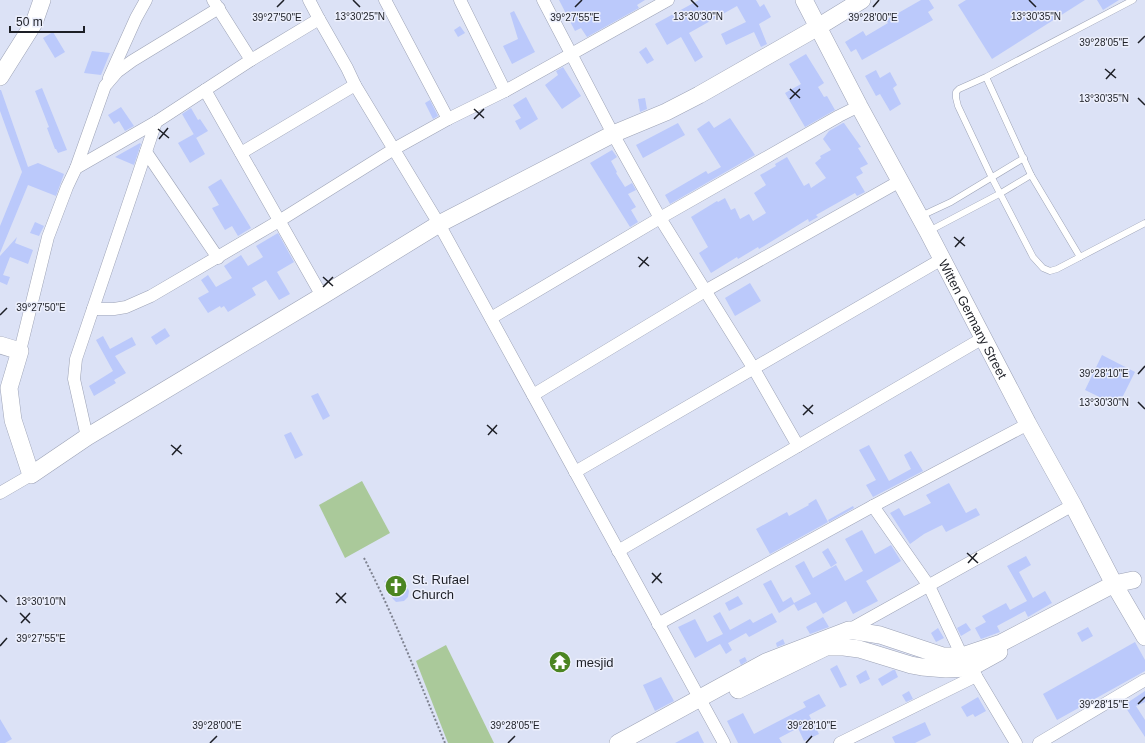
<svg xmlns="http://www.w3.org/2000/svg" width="1145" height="743" font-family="Helvetica,sans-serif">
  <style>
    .green { fill: #aac99a }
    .building { fill: #bbc9fb }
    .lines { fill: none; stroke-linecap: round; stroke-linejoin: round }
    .lane-casing { stroke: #9da3b6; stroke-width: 7 }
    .street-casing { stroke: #9da3b6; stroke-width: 13 }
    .secondary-casing { stroke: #9da3b6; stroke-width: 18 }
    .path { stroke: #7e8290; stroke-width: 2; stroke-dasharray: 2 2; stroke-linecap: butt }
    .lane { stroke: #fff; stroke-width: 6 }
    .street { stroke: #fff; stroke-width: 12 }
    .secondary { stroke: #fff; stroke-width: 17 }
    .ticks { fill: none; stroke: #1d1f26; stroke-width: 1.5 }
    .labels { text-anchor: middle; stroke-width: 3; stroke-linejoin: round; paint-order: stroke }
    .street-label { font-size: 13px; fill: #1d1f26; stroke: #eceffc }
    .poi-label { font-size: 13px; fill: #1d1f26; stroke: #eceffc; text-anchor: start }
    .ticks-label { font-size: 10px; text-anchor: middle; fill: #1d1f26; stroke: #eceffc; stroke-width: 3; stroke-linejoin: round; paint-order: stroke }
  </style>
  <rect width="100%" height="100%" fill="#dce2f6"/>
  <g class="green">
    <polygon points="362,481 390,533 345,558 319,505"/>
    <polygon points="446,645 494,743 448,743 416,661"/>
  </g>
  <g class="building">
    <polygon points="559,0 645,0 637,5 639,8 587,37 581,28 575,31"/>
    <polygon points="699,0 756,0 760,7 764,4 771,17 759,24 767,44 761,47 754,32 726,45 721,34 746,22 737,6 689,33 703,57 695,62 681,37 667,45 655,24"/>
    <polygon points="921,0 929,0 934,8 928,12 933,20 862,60 856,49 851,52 845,42 863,31 866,36 888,23 886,20"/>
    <polygon points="966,0 1085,0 992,59 958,5"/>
    <polygon points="1097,0 1119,0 1103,10"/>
    <polygon points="514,11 535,52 512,64 503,46 518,39 510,13"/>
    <polygon points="460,26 465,33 458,37 454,30"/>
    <polygon points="53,32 65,52 55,58 43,38"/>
    <polygon points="646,47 654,60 647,64 639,52"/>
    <polygon points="92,51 110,53 101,75 84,73"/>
    <polygon points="806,54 824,83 818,87 824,97 827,96 835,110 805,127 785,93 801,84 789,64"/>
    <polygon points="563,67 581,96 562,109 545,85 558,75 556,71"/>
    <polygon points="876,70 880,78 890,72 897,85 893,88 901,104 890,111 880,94 876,96 865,76"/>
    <polygon points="42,88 67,150 58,153 56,149 55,149 47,128 49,127 35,91"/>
    <polygon points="0,90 1,90 28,167 38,163 64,174 56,196 28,185 0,253 0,226 22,172 0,111"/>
    <polygon points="526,97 538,119 520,130 515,121 521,118 513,105"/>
    <polygon points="645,98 647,109 640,112 638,99"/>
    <polygon points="430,100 438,116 433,119 425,103"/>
    <polygon points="121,107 134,126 125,131 119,121 114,124 108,115"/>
    <polygon points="191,108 198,120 200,119 208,131 196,138 182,114"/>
    <polygon points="730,118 755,155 670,204 665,195 706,171 708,174 721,167 697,129 709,121 714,128"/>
    <polygon points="678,123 685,135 643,158 636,145"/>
    <polygon points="843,123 844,123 861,147 858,148 868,164 860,168 863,173 856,177 865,192 857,196 855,193 816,215 818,217 809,222 808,219 759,249 758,247 738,259 737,257 711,273 699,253 708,247 691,217 717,201 718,202 725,198 731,210 735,208 740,219 749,214 753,221 766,213 754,193 766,185 760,175 776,166 775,164 787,157 804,186 809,183 811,188 826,178 815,163 821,158 820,156 831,150 823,139 829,131"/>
    <polygon points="194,134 205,154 190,163 178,143"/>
    <polygon points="140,143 141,144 134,165 115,157"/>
    <polygon points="612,150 617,157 611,161 617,172 616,173 625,187 632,183 636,190 628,194 636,207 631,210 638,222 630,227 590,163"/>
    <polygon points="221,179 251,228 238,236 232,226 225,230 212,208 219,205 208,187"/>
    <polygon points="35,222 44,226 39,236 30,233"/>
    <polygon points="278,233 294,262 277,272 290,294 279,300 266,280 252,288 256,295 228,312 224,306 221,308 220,306 208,313 198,298 209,292 201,280 208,275 216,287 232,278 224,266 241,255 248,266 263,257 256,246"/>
    <polygon points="17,237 15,243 33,250 28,264 10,257 3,275 10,277 7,285 0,282 0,256"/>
    <polygon points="750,283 761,301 735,316 725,298"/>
    <polygon points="165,328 170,336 156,345 151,337"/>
    <polygon points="103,336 110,349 132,337 136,345 115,356 126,373 114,380 116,383 94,396 89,386 113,371 96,340"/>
    <polygon points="1102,355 1135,372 1118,406 1085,390"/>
    <polygon points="318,393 330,416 323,420 311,396"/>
    <polygon points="291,432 303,455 295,459 284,435"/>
    <polygon points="869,445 889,481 911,469 904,455 911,451 923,471 873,497 866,485 876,480 859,450"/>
    <polygon points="949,483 966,513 976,508 980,515 946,532 942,525 924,534 910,544 890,513 899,508 904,516 913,512 931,503 926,495"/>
    <polygon points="816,499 828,522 770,554 756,529 787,512 789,516 809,505 808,504"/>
    <polygon points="853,506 854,508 829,522 828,520"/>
    <polygon points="862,530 875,554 891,545 901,561 866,581 878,601 853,614 846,601 823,614 816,602 798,611 794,604 779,613 763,584 771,580 783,602 791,597 794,603 811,594 795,566 804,561 813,578 836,565 845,581 863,571 845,539"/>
    <polygon points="828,548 837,563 831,567 822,552"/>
    <polygon points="1026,556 1031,565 1019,572 1033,598 1045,591 1052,603 1028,617 1025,611 997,626 1000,632 981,639 975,628 986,622 982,616 1006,603 1010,610 1027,601 1007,566"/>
    <polygon points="400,574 409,591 408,597 404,601 396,602 393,599 384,581"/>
    <polygon points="738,596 743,604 729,611 725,603"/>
    <polygon points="720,612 730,630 750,619 753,623 772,613 777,622 749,637 746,633 728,643 732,650 726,654 720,644 695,658 678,627 695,619 707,642 723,634 713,616"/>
    <polygon points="823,617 829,627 810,634 806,627"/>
    <polygon points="966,623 971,630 961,636 957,628"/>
    <polygon points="1088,627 1093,636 1082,642 1077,633"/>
    <polygon points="938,628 944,638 936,642 931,633"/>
    <polygon points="783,639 785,644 777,647 776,643"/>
    <polygon points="1135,642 1145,660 1145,671 1057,720 1043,694"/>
    <polygon points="745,657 747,661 741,665 739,660"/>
    <polygon points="837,665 847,685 840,688 830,669"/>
    <polygon points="866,670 870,679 860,684 856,676"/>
    <polygon points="893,670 895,670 898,677 882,686 878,679"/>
    <polygon points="661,677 674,701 655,711 643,685"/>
    <polygon points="909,691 913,699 906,702 902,695"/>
    <polygon points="1145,691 1145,702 1136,706 1145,720 1145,737 1124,705"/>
    <polygon points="819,694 826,706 809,715 819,734 804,741 798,728 779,738 782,743 738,743 727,721 743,713 754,734 806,707 803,702"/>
    <polygon points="978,697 986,711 975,717 973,714 967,717 961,707"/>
    <polygon points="0,719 12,739 5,743 0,743"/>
    <polygon points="925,722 931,735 915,743 895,743 892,737"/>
    <polygon points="698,731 704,743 675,743"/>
  </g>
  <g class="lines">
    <g class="lane-casing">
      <g id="lane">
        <polyline points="986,77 1031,175 1080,257 1057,269 1050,271 1043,268 1033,257 992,178 958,106 956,98 956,92 959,89 986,77 1133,0"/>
        <polyline points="921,216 951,202 1024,158"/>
        <polyline points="929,231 1001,193 1031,175"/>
        <polyline points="1080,257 1145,223"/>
      </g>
    </g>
    <g class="street-casing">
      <g id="street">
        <polyline points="213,0 251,60"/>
        <polyline points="460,0 505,91"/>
        <polyline points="543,0 613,134 660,218 754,369 798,446"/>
        <polyline points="319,19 347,68 355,85 439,224 724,743"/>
        <polyline points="109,78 136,18 146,0"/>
        <polyline points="205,90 322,296"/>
        <polyline points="448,119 505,91 668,0"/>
        <polyline points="146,152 218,258"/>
        <polyline points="241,153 355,85"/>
        <polyline points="76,168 105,86 117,72 132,61 219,8"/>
        <polyline points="93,309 114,309 126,307 151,296 279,221 394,149 448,119 385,0"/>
        <polyline points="491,318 660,218 839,116 859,106"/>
        <polyline points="20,351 48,237 67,187 76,168 156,122 251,60 319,19 309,0"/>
        <polyline points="533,395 705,291 900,181"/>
        <polyline points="87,437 74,379 76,359 156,122"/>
        <polyline points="575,472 942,259"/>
        <polyline points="0,493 31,475"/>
        <polyline points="873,506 929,586 962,656 976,676 1016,743"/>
        <polyline points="618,551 983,338"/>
        <polyline points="658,624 873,506 1028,424"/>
        <polyline points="847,631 1073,505"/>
        <polyline points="840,743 976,676"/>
        <polyline points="1039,743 1145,680"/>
      </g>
    </g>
    <g class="secondary-casing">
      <g id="secondary">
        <path id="s1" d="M 804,0 L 859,106 L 928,232 L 1028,424 L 1073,505 L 1114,584 L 1145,637"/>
        <polyline points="0,77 34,23 42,0"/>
        <polyline points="0,345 20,351 9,388 13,420 31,475 87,437 322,296 439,224 613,134 666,112 699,95 818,27 862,0"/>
        <polyline points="738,690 826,647 844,647 859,649 911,665 922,667 946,669 970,668 999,652"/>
        <polyline points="618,743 766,662 849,630 880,635 943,656 962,656 1001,643 1114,584 1133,580"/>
      </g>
    </g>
    <path class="path" d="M 364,558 C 395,618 419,681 445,743"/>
    <use href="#lane" class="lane"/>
    <use href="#street" class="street"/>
    <use href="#secondary" class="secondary"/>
  </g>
  <path class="ticks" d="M 353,0 L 360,7M 691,0 L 698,7M 1029,0 L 1036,7M 277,7 L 284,0M 575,7 L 582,0M 873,7 L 879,0M 1138,43 L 1145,36M 1105,69 L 1116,78M 1106,79 L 1115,69M 790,89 L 800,98M 1138,98 L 1145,105M 790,99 L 800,89M 474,109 L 484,118M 474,119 L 484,109M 158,129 L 169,138M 159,139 L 168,128M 954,237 L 965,246M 955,247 L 964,237M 638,257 L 649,266M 639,267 L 648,257M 323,277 L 333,286M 323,287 L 333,277M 0,315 L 7,308M 1138,374 L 1145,366M 1138,402 L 1145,409M 803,405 L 813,414M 803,415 L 813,405M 487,425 L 497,434M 488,435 L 497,425M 171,445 L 182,454M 172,455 L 181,445M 967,553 L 978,563M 968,563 L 977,553M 652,573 L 662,583M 652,583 L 661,573M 336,593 L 346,603M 0,595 L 7,602M 336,603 L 346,593M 20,613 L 30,623M 21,623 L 30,613M 0,646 L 7,638M 1138,704 L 1145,697M 210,743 L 217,736M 508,743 L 515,736M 806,743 L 812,736"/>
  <defs>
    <g id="church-disc" transform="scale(1.15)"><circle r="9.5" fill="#4b8521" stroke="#eceffc"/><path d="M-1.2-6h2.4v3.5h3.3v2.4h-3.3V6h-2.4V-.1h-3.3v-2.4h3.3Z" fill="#fff"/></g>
    <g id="temple-disc" transform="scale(1.15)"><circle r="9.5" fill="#4b8521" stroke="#eceffc"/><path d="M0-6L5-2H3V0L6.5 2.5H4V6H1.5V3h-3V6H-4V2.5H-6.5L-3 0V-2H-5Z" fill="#fff"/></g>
  </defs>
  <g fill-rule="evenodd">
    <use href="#church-disc" x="396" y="586"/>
    <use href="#temple-disc" x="560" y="662"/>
  </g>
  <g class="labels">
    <g class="street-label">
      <text dy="5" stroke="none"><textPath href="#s1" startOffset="361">Witten Germany Street</textPath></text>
    </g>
    <g class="poi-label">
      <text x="412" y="584">St. Rufael<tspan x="412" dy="15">Church</tspan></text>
      <text x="576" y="667">mesjid</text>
    </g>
  </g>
  <g class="ticks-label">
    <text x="360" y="20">13°30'25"N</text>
    <text x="698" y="20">13°30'30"N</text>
    <text x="1036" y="20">13°30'35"N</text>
    <text x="575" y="21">39°27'55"E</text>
    <text x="873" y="21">39°28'00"E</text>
    <text x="277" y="21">39°27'50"E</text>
    <text x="1104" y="46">39°28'05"E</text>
    <text x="1104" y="102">13°30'35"N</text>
    <text x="41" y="311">39°27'50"E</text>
    <text x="1104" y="377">39°28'10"E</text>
    <text x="1104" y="406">13°30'30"N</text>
    <text x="41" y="605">13°30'10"N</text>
    <text x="41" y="642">39°27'55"E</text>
    <text x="1104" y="708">39°28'15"E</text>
    <text x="217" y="729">39°28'00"E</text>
    <text x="515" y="729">39°28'05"E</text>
    <text x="812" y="729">39°28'10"E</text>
  </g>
  <path d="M10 26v6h74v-6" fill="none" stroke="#1d1f26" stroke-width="2"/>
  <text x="16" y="26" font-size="12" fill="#1d1f26" stroke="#eceffc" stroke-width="3" paint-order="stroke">50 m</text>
</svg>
